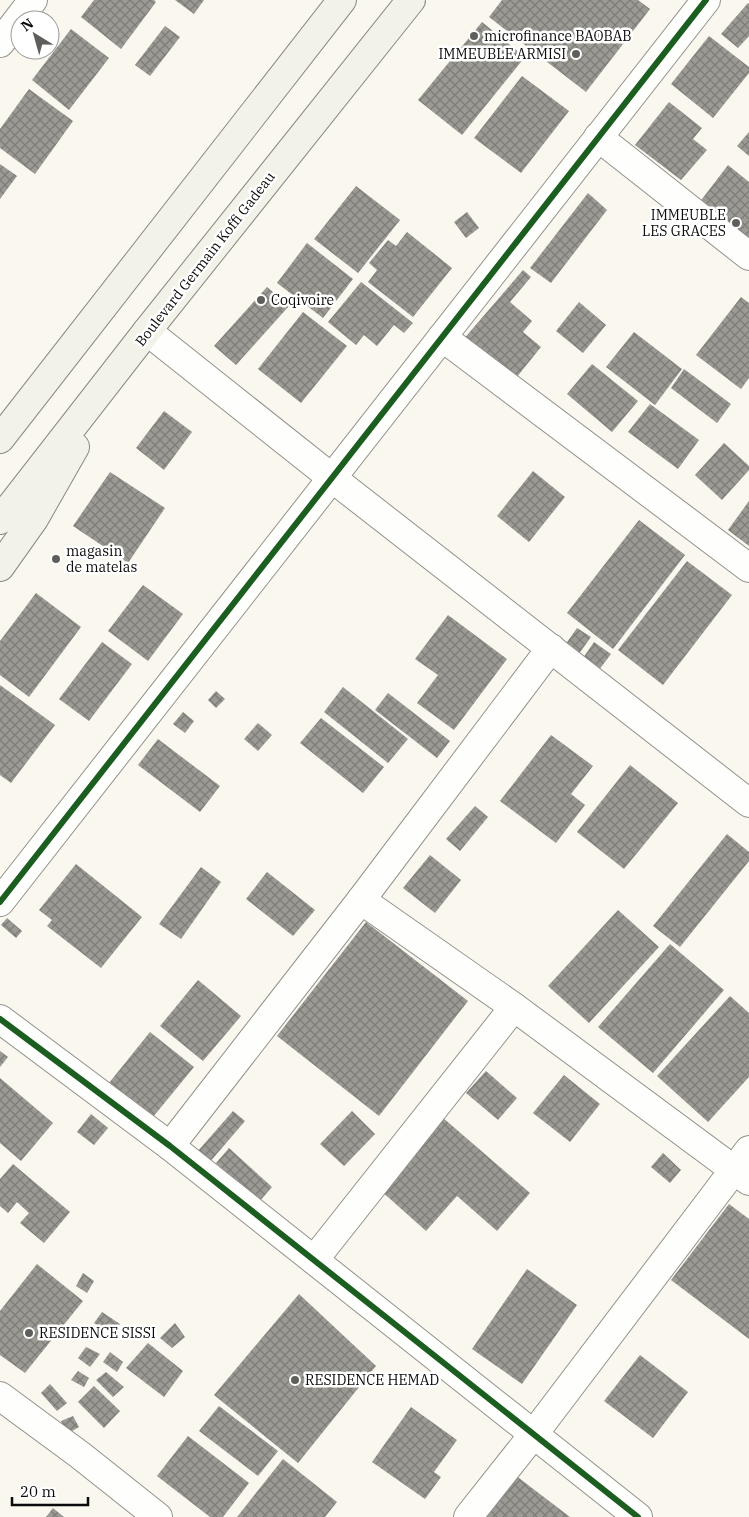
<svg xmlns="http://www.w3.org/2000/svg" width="749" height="1517" font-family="'IBM Plex Serif',serif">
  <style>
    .building { fill: url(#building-cross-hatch) }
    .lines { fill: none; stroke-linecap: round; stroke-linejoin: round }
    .minor-casing { stroke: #92918d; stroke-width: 30 }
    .secondary-casing { stroke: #898884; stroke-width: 30 }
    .minor { stroke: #fefefc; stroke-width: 28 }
    .secondary { stroke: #f3f2e8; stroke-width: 28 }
    .cycleway-casing { stroke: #fff; stroke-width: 9 }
    .cycleway { stroke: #1b5e20; stroke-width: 6 }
    .poi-dot { fill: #5e5e5a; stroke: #fff; stroke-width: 2 }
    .labels { text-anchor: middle; stroke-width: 5; stroke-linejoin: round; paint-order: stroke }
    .poi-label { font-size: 14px; fill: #0b0b0b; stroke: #fff; text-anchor: start }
    .street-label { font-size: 14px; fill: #0b0b0b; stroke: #fff }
  </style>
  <defs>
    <pattern id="building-cross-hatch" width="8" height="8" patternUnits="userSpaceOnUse" patternTransform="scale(1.25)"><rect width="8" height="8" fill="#9c9a94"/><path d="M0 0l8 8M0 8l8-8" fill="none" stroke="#7d7c77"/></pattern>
  </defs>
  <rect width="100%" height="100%" fill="#f9f7ee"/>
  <g class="building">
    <polygon points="94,0 154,0 156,2 121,49 81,17"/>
    <polygon points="175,0 204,0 194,14"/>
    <polygon points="502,0 638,0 650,9 586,92 489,17"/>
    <polygon points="748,3 749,4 749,36 738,48 721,34"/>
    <polygon points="482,22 525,57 462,135 418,100"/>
    <polygon points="165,26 180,37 150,76 135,65"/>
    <polygon points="71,29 109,58 69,110 32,80"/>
    <polygon points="709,36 749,67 749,73 713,118 671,84"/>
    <polygon points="522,76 569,111 521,173 474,138"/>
    <polygon points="29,89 73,121 35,174 0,148 0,129"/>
    <polygon points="669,102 702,128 693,139 707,150 681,180 635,145"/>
    <polygon points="749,132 749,156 737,146"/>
    <polygon points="0,164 17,176 0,199"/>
    <polygon points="728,165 749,182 749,243 699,203"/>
    <polygon points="356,186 400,220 358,273 314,239"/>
    <polygon points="588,193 607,210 551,283 530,268"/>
    <polygon points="467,212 479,228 466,238 454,222"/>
    <polygon points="407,232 452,268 413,317 368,282 377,270 369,263 388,240 396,246"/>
    <polygon points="307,243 353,279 323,318 277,283"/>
    <polygon points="523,270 531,277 510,302 532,321 523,332 541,347 512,383 462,341"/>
    <polygon points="361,282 413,323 404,333 394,325 377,346 364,335 356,345 328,322"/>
    <polygon points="267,287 289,306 236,365 214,346"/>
    <polygon points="741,297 749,303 749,378 741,389 696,355"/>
    <polygon points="579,302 606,325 583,353 556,331"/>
    <polygon points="303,312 347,346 301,403 258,369"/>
    <polygon points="634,332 682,369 655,405 606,367"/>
    <polygon points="592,364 638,401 612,432 567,394"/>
    <polygon points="684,369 731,404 717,423 671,388"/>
    <polygon points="650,404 699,440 678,469 628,432"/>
    <polygon points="164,411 192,432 164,470 136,448"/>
    <polygon points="724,443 749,466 749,470 722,500 695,475"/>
    <polygon points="533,471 565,497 529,542 497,516"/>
    <polygon points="110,472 165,508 128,563 73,526"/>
    <polygon points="749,501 749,546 728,530"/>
    <polygon points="639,520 685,555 613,649 567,613"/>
    <polygon points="687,561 732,595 663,685 618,650"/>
    <polygon points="143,585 183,614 148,661 108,631"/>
    <polygon points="36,593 81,627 29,697 0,675 0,641"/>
    <polygon points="448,615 507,659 454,730 417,703 438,675 415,659"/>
    <polygon points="577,628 591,637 578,655 565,645"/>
    <polygon points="102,642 132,664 89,721 59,699"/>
    <polygon points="594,642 611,654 599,670 583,658"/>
    <polygon points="0,685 55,725 11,783 0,775"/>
    <polygon points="343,687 408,739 388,763 324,712"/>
    <polygon points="216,691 225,699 216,708 208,700"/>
    <polygon points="388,693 450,741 437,758 375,710"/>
    <polygon points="183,712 194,721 185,733 173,724"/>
    <polygon points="321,718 384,767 363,793 300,743"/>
    <polygon points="258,723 272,735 258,751 244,739"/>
    <polygon points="551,735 593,766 571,794 585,805 556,843 500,801"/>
    <polygon points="158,739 220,786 200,812 138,765"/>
    <polygon points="630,765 678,803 624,869 577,832"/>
    <polygon points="475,806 488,817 460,851 446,839"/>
    <polygon points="727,834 749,852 749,861 680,947 653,926"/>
    <polygon points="430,855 461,880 435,913 403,888"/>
    <polygon points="76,864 142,917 101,968 47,926 52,920 39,910"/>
    <polygon points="201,867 221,882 181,939 159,924"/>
    <polygon points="267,872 315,910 293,936 246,899"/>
    <polygon points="618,910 659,947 589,1023 548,986"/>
    <polygon points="7,918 22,931 16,938 1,925"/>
    <polygon points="366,922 468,1001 379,1116 277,1036"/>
    <polygon points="670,944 724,990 653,1073 598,1027"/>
    <polygon points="198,980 241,1016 203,1061 160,1026"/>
    <polygon points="730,996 749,1013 749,1077 708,1122 657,1076"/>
    <polygon points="150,1032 194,1067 153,1117 109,1083"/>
    <polygon points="0,1051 8,1057 0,1067"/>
    <polygon points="486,1071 517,1098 498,1120 466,1093"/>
    <polygon points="564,1075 600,1104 570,1142 533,1113"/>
    <polygon points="0,1078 53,1123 21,1161 0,1143"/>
    <polygon points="233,1111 245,1121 209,1163 197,1152"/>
    <polygon points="352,1111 375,1134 344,1166 320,1144"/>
    <polygon points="91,1114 108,1128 94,1145 77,1132"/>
    <polygon points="442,1117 530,1193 497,1231 457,1196 426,1231 379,1189"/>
    <polygon points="229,1148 272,1187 259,1202 216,1163"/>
    <polygon points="663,1153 681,1170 670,1183 651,1167"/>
    <polygon points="13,1164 70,1212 44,1243 20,1223 29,1213 17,1202 8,1213 0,1206 0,1179"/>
    <polygon points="729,1204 749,1219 749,1339 671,1280"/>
    <polygon points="37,1264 83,1301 25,1373 0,1355 0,1311"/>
    <polygon points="527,1269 577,1305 522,1384 472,1349"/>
    <polygon points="83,1273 94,1281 87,1293 76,1286"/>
    <polygon points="299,1294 376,1366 298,1463 214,1395"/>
    <polygon points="102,1312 120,1324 111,1334 94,1323"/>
    <polygon points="175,1323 185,1337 172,1348 160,1338"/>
    <polygon points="148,1343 183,1371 164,1397 126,1368"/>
    <polygon points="86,1347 100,1354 90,1367 78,1358"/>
    <polygon points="110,1352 123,1362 117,1372 103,1362"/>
    <polygon points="640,1355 688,1392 653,1438 604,1401"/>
    <polygon points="78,1371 89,1378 84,1387 71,1380"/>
    <polygon points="106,1372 124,1387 113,1397 96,1380"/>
    <polygon points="50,1384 67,1403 57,1411 41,1393"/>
    <polygon points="94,1386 120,1411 104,1428 78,1402"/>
    <polygon points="219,1406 278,1451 258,1476 199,1431"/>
    <polygon points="411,1407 457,1440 434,1472 441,1477 425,1499 372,1462"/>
    <polygon points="73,1416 79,1427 67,1434 61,1421"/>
    <polygon points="188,1436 249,1483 223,1517 210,1517 157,1476"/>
    <polygon points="283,1459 337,1502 325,1517 237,1517"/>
    <polygon points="515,1475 570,1517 481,1517"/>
    <polygon points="53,1508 64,1517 46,1517"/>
  </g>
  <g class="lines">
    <g class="minor-casing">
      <g id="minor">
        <polyline points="0,43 33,0"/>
        <polyline points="598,137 749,256"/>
        <polyline points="147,331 332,478 749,803"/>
        <polyline points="442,337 749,568"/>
        <polyline points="361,900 514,1007 749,1181"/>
        <polyline points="0,902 706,0"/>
        <polyline points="0,1019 170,1146 638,1517"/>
        <polyline points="170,1146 361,900 551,648"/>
        <polyline points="314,1260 514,1007"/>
        <polyline points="0,1396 80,1455 158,1517"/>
        <polyline points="468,1517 533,1435 749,1150"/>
      </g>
    </g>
    <g class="secondary-casing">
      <g id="secondary">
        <polyline points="0,439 342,0"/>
        <polyline points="0,520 147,331 411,0"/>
        <polyline points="0,567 34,519 75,447"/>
      </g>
    </g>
    <use href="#minor" class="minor"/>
    <use href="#secondary" class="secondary"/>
    <g class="cycleway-casing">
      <g id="cycleway">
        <polyline points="0,902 706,0"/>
        <polyline points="0,1019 170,1146 638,1517"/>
      </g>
    </g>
    <use href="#cycleway" class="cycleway"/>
  </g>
  <g class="poi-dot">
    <circle cx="474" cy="36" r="5"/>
    <circle cx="576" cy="54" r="5"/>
    <circle cx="736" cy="223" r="5"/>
    <circle cx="261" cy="300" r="5"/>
    <circle cx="56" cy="559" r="5"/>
    <circle cx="29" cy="1333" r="5"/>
    <circle cx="295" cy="1380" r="5"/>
  </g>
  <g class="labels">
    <g class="poi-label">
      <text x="484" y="41">microfinance BAOBAB</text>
      <text x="566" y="59" text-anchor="end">IMMEUBLE ARMISI</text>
      <text x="726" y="220" text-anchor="end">IMMEUBLE<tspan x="726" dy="16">LES GRACES</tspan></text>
      <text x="271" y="305">Coqivoire</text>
      <text x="66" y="556">magasin<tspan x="66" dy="16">de matelas</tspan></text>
      <text x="39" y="1338">RESIDENCE SISSI</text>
      <text x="305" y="1385">RESIDENCE HEMAD</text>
    </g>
    <g class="street-label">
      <text transform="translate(205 259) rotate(-52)" y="5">Boulevard Germain Koffi Gadeau</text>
    </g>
  </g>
  <g transform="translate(35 35) rotate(323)"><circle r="24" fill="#ffffff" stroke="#9d9d9d"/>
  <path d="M0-4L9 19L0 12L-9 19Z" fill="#5e5e5a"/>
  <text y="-8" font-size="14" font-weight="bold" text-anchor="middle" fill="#0b0b0b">N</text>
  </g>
  <path d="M12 1497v8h76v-8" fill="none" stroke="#0b0b0b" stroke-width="2.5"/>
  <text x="20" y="1497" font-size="15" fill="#0b0b0b" stroke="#ffffff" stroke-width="4" paint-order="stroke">20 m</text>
</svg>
